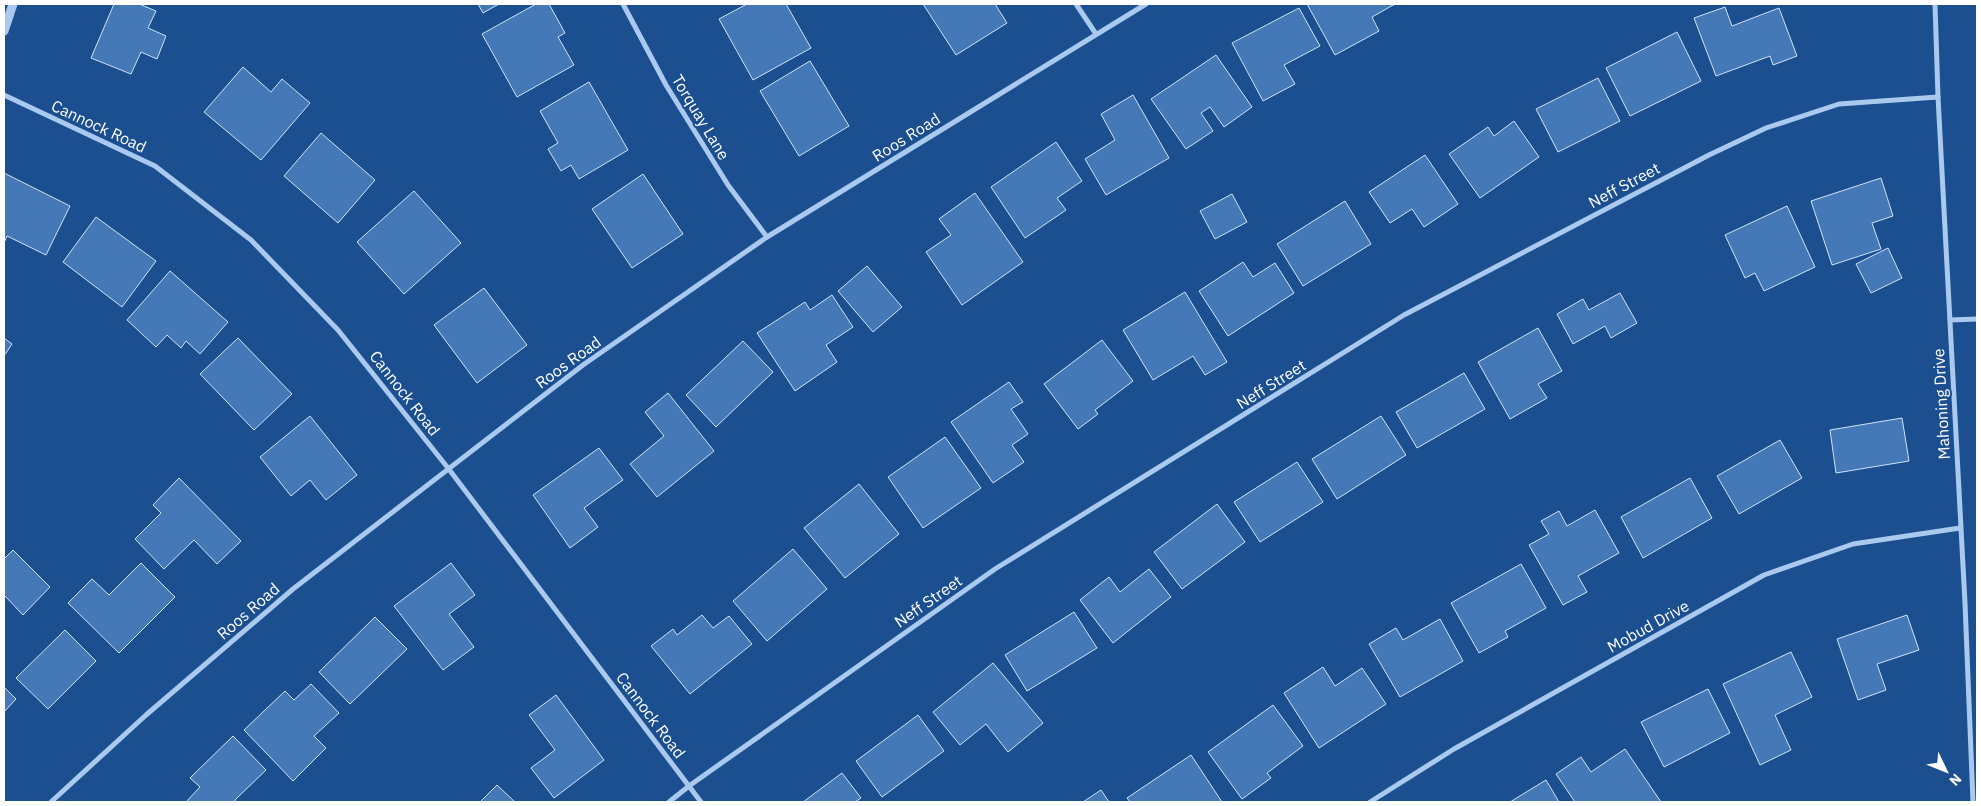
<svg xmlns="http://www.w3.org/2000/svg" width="1981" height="806" font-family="'IBM Plex Sans',sans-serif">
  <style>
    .building { fill: #4478b7; stroke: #cfe3fa }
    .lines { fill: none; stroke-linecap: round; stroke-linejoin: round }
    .minor { stroke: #a9c9ee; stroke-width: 5 }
    .tertiary { stroke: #a9c9ee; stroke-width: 9 }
    .labels { text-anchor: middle; stroke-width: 4; stroke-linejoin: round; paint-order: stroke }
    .street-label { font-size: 16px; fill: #fff; stroke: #1b4f8f }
  </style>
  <rect width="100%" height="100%" fill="#1b4f8f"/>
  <g class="building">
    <polygon points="114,4 139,4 156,11 148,28 166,36 157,59 141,52 131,74 91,58"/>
    <polygon points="478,4 499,4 483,13"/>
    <polygon points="536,4 549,4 565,33 558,37 574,65 517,97 482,34"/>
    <polygon points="747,4 786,4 811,48 753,80 719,19"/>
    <polygon points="923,4 995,4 1007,23 956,55"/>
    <polygon points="1307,4 1395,4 1372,17 1379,31 1335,55"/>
    <polygon points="1725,7 1732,26 1779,8 1797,56 1773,65 1770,56 1716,76 1694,18"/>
    <polygon points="1299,8 1320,46 1284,65 1295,84 1263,101 1232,43"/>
    <polygon points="1677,32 1701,81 1630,116 1606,68"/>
    <polygon points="1216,55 1252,107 1224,127 1210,107 1201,113 1213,131 1186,149 1151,99"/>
    <polygon points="810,61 849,126 799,156 760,91"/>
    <polygon points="243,67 271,92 282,79 310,103 261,160 204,112"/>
    <polygon points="1598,78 1620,121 1558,152 1536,109"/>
    <polygon points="589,82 628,150 579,179 571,165 561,171 548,149 558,143 540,111"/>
    <polygon points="1133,95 1169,158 1106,195 1085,159 1115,140 1101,114"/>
    <polygon points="1514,121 1539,157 1480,198 1449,154 1488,127 1494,136"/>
    <polygon points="321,133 375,180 338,223 284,176"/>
    <polygon points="1056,142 1082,181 1057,198 1066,210 1025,238 991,187"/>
    <polygon points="1425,155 1458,204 1424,227 1412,209 1390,223 1369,192"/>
    <polygon points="4,173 70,206 46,255 7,236 4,243"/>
    <polygon points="643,174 683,234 632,268 592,209"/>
    <polygon points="1881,178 1893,216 1872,223 1881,249 1832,265 1811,201"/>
    <polygon points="414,191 461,243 404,294 357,242"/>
    <polygon points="975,193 1023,262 962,305 926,252 951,235 939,219"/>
    <polygon points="1232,194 1247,222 1215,239 1200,211"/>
    <polygon points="1345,201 1371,244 1303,286 1277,244"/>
    <polygon points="1787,206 1815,267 1764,291 1755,273 1745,278 1725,235"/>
    <polygon points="96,217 156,261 122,307 63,262"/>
    <polygon points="1888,248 1902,278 1871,293 1856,264"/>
    <polygon points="1243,262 1253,277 1275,263 1294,293 1228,336 1199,291"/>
    <polygon points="867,266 902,307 873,332 838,291"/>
    <polygon points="170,271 228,322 200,354 186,341 181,348 167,335 156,347 127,320"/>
    <polygon points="484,288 527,345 477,383 434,325"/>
    <polygon points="1185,292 1227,362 1205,375 1193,356 1153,380 1123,330"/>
    <polygon points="1620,293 1637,323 1611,338 1605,326 1573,344 1557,314 1583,299 1589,310"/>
    <polygon points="832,295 853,327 826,345 837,362 795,391 757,333 805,302 810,310"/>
    <polygon points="1538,328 1562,371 1538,384 1547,398 1510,419 1478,362"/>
    <polygon points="4,338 12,344 4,356"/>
    <polygon points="238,338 292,394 254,430 200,374"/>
    <polygon points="1102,340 1133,381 1095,410 1098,414 1078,429 1044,384"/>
    <polygon points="743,341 773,372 716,427 686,395"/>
    <polygon points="1464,373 1485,409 1417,448 1396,412"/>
    <polygon points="1009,382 1023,402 1011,409 1028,434 1012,445 1024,462 993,483 951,422"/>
    <polygon points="668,393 714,451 657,497 630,464 664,436 645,412"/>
    <polygon points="310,416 357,475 326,500 310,480 291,496 260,457"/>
    <polygon points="1381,416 1406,455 1337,499 1312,459"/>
    <polygon points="1902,418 1909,461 1836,473 1830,430"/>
    <polygon points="945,437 981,488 923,528 888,477"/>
    <polygon points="1780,440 1802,478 1739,514 1717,476"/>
    <polygon points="599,448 623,480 584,508 598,527 570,548 533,495"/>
    <polygon points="1297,462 1323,502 1260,542 1234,502"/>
    <polygon points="179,478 241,541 217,564 194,540 164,569 135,539 161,513 153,505"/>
    <polygon points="1690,478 1712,518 1643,558 1621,517"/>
    <polygon points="859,484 899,534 845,578 804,528"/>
    <polygon points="1217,504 1245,542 1182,589 1154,552"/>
    <polygon points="1595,510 1619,553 1578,576 1587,592 1563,605 1529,545 1549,534 1541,521 1559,511 1567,526"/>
    <polygon points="793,549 827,589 767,641 733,601"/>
    <polygon points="13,550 50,587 23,615 4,595 4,559"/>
    <polygon points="141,563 175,597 119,653 68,603 92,579 109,595"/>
    <polygon points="451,563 475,595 449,614 474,647 443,670 394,606"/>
    <polygon points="1521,564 1546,608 1505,631 1508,637 1479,653 1451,603"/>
    <polygon points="1149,569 1171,597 1113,643 1080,600 1109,577 1120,592"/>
    <polygon points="1074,612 1097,648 1027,691 1005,655"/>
    <polygon points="702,615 713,628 729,616 752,644 690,694 651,646 673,629 677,635"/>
    <polygon points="1907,615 1919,650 1877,664 1886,690 1858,700 1837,639"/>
    <polygon points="375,617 407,649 350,704 319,672"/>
    <polygon points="1440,619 1463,661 1400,697 1369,644 1396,628 1403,640"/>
    <polygon points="65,630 96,661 48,709 16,678"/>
    <polygon points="1791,652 1812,697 1775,715 1791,750 1760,765 1723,684"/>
    <polygon points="993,663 1043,723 1008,752 986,724 960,745 933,712"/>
    <polygon points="1323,667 1335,686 1362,668 1386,704 1319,748 1284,693"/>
    <polygon points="311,684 339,713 314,736 326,748 293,781 244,730 285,691 294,700"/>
    <polygon points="4,687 16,699 4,712"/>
    <polygon points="1708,689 1730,733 1664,767 1641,722"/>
    <polygon points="556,695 604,760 554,798 531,768 555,750 529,715"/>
    <polygon points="1273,705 1303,746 1267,773 1271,778 1242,799 1208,752"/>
    <polygon points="918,715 944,751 882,797 856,761"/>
    <polygon points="233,736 266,770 235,800 236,802 186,802 200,787 190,778"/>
    <polygon points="1625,749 1661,802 1575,802 1556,774 1581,757 1591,772"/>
    <polygon points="1191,755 1222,802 1130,802 1127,798"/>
    <polygon points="842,773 861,798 855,802 803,802"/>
    <polygon points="1546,780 1559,802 1510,802"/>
    <polygon points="497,785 515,802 480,802"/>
    <polygon points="1101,790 1109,802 1083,802"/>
  </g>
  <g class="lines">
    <g class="minor">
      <polyline points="623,4 666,85 728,185 767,237"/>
      <polyline points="1076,4 1096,34"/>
      <polyline points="1935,4 1938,97 1965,603 1973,802"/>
      <polyline points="4,95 155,166 251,240 338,330 448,468 701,802"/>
      <polyline points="1950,320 1977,319"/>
      <polyline points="51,802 146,715 293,589 583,365 767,237 1146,4"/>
      <polyline points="669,802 689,786 995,569 1404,315 1709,155 1766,128 1839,104 1938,97"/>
      <polyline points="1370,802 1454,749 1764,575 1853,544 1960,528"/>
    </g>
    <polyline class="tertiary" points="4,31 13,4"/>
  </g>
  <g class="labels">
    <g class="street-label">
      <text transform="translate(701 117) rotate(59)" y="6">Torquay Lane</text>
      <text transform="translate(99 126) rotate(25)" y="6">Cannock Road</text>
      <text transform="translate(906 137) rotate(-32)" y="6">Roos Road</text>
      <text transform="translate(1624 185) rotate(-28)" y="6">Neff Street</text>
      <text transform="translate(568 362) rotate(-36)" y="6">Roos Road</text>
      <text transform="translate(1271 384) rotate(-32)" y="6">Neff Street</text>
      <text transform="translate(405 393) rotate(52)" y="6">Cannock Road</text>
      <text transform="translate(1941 404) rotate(-93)" y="6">Mahoning Drive</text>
      <text transform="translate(928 601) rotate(-35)" y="6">Neff Street</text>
      <text transform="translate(248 611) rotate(-41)" y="6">Roos Road</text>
      <text transform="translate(1648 626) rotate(-29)" y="6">Mobud Drive</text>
      <text transform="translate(651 715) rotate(53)" y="6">Cannock Road</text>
    </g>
  </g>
  <rect width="1981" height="806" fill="none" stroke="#ffffff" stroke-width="10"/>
  <g transform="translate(1946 771) rotate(133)" stroke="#1b4f8f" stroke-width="4" paint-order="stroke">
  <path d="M0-4L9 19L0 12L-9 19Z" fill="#ffffff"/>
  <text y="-8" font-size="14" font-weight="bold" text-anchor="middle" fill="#ffffff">N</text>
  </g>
</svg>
